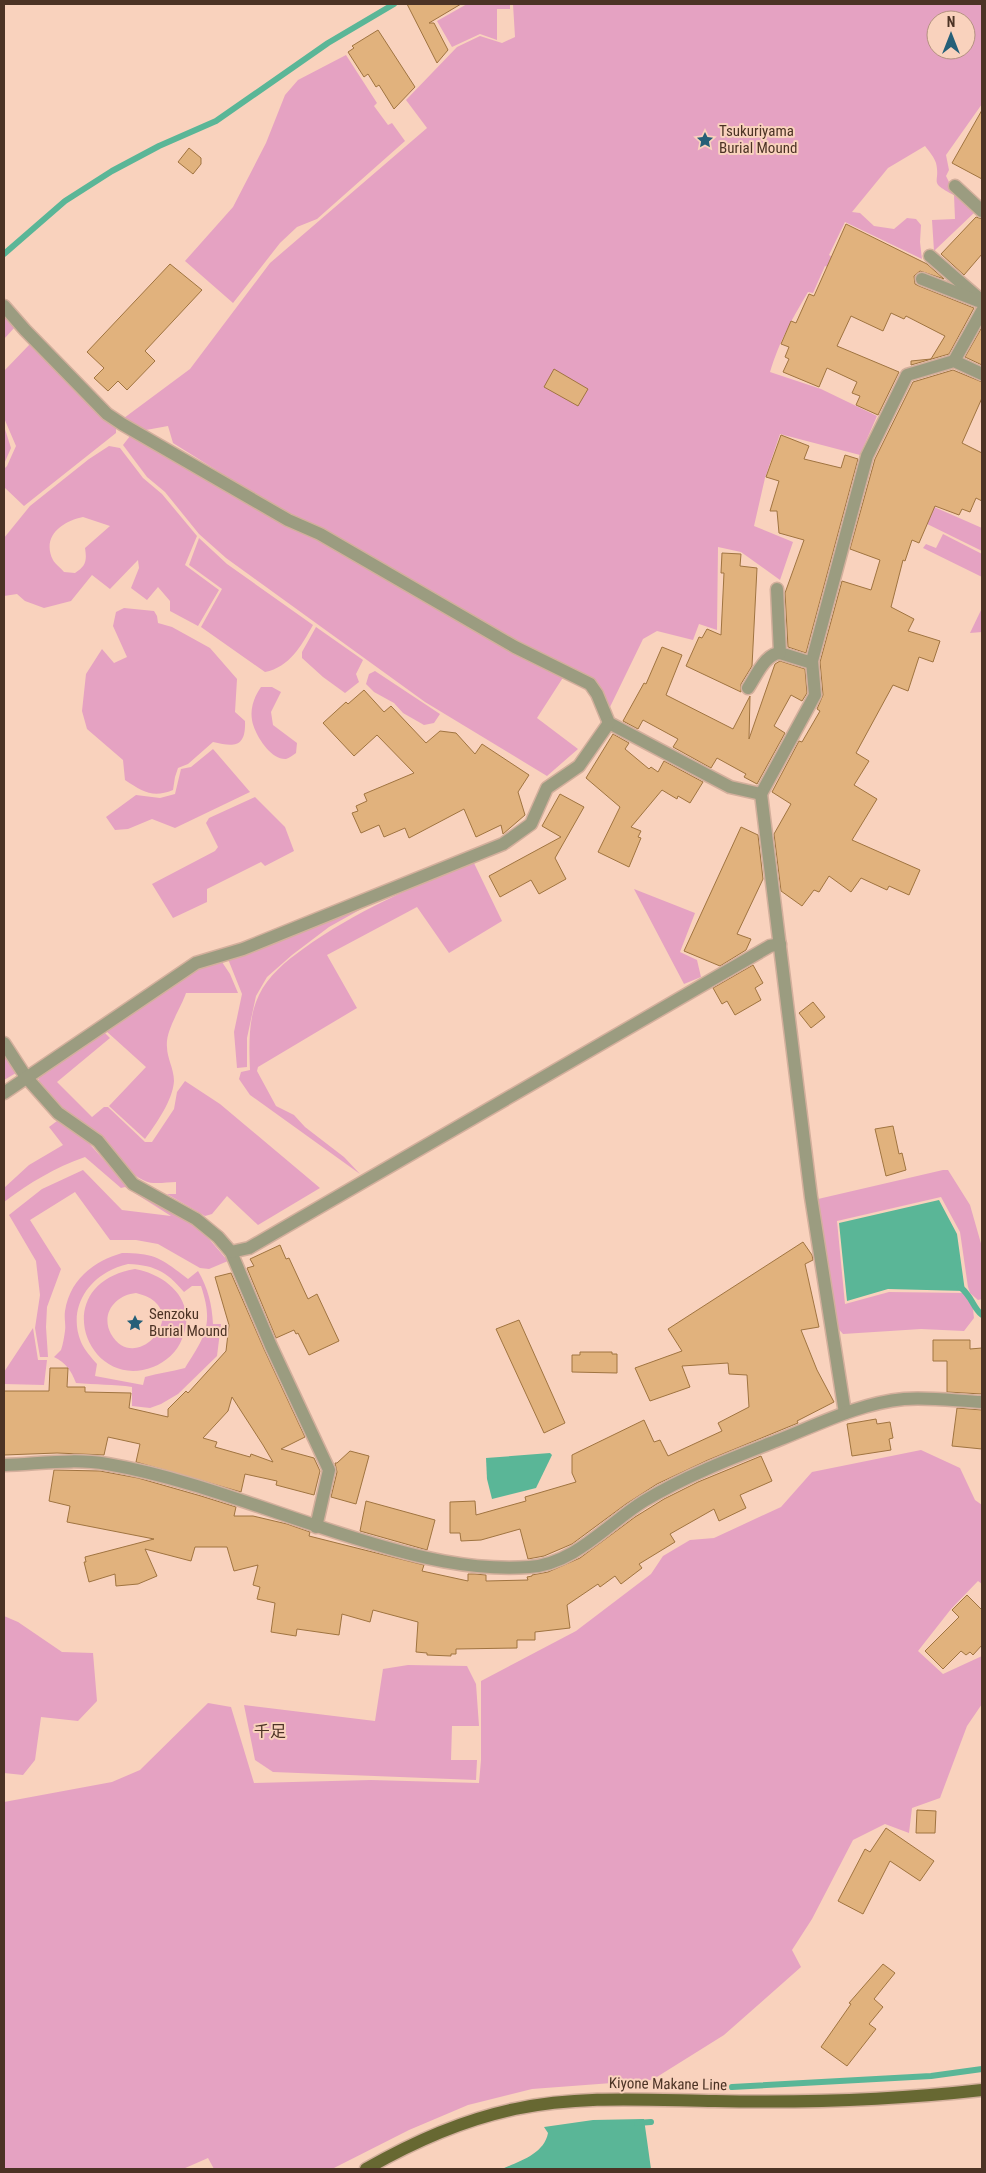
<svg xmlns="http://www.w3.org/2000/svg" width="986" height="2173" font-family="'Roboto Condensed','Noto Sans JP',sans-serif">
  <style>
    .green { fill: #e5a2c2; fill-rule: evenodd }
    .water { fill: #5ab697 }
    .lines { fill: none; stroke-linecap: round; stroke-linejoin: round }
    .stream { stroke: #5ab697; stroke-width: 6 }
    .building { fill: #e1b27d; stroke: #a07440; fill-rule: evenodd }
    .minor-casing { stroke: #d3af9c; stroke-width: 15 }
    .major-casing { stroke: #d3af9c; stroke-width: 15 }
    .minor { stroke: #9b9c80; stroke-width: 12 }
    .major { stroke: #676832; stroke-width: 12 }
    .labels { text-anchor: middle; stroke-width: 4; stroke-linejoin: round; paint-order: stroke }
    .poi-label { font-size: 15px; fill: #4c3325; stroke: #f9d2bd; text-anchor: start }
    .street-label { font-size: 15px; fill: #4c3325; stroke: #f9d2bd }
    .neighbourhood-label { font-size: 16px; fill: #4c3325; stroke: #f9d2bd }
  </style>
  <rect width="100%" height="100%" fill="#f9d2bd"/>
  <g class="green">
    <polygon points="467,4 510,4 510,9 497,9 497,40 480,34 452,47 437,21"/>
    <path d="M 513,4 L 982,4 L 982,104 L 946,155 L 949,170 L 946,176 L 952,188 L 975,212 L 934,251 L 932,220 L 955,219 L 954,195 C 927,181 941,184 936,163 C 934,157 929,151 925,146 L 888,168 L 852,212 L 860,213 L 874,226 L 894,229 L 907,218 L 916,219 L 921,225 L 920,242 L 922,259 L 845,222 L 829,255 L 835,259 L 831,268 L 825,266 L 813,293 L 808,292 C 791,321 780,340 770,372 L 821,389 L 877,416 L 860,455 L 780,434 L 765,478 L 754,526 L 793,542 L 780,580 L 741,552 L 718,547 L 717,630 L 699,624 L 693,640 L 657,631 L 643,639 L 610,707 L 599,685 L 583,673 L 519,642 L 283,512 L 173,443 L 168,426 L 146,430 L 124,418 L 190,369 L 270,263 L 427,128 L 406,100 L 457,47 L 480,36 L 502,43 L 515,37 ZM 936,20 L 966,20 L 966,50 L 936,50 Z"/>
    <polygon points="346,55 377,103 374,106 388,125 392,123 405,141 317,219 297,227 280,243 233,303 185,261 233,207 266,143 285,95 298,80"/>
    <polygon points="4,314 15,327 4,339"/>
    <polygon points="30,344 116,426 116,433 24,506 4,487 4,469 7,466 16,446 4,418 4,371"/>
    <polygon points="4,426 11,448 4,464"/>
    <polygon points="130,436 224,489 318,538 564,676 537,718 578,749 547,776 425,702 226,558 199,534 165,492 147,477 123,445"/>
    <path d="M 109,446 L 120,448 L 143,478 L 162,494 L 197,536 L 185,565 L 219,590 L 198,626 L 170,611 L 170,601 L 158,587 L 147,600 L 131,588 L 139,568 L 138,560 L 110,589 L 92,575 L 71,601 L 44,608 L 25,601 L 17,594 L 4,596 L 4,538 L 30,506 L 89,459 ZM 83,517 L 110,526 L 85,548 C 87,561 86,566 75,573 L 64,572 C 61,568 55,564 53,560 C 41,536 63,521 83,517 Z"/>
    <polygon points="925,503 982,528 982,551 917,519"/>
    <polygon points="943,534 982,554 982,577 923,548 926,544 936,548"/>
    <path d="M 199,538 L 227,564 L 313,625 C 301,646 290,667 265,672 L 201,627 L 222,589 L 189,565 Z"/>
    <path d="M 124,608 L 154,611 L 157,616 L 158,623 L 172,627 L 210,648 L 237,679 L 235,712 L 245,721 C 246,748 234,747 213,742 L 188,764 L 178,768 L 175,777 L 173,790 C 153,798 143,792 125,780 L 123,760 L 87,729 L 82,711 L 86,674 L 102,649 L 114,663 L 127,657 L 113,626 L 116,612 Z"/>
    <polygon points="982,608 982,632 970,633"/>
    <polygon points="316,627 363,660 356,674 359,682 345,693 323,677 302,658 302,652"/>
    <polygon points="375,671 440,714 434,723 424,725 403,713 394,703 374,692 366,684 369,674"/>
    <path d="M 261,687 L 272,687 L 281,692 L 271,712 L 273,725 L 297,743 L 296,753 C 293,755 289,758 286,759 C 270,760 254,733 252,720 C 250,708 254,697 261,687 Z"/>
    <polygon points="213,749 250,792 175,828 152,819 128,829 115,830 106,817 136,795 160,798 175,794 181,769 191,767"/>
    <polygon points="255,797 285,827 294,851 265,866 261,862 207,889 207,902 173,918 152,884 215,851 218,847 206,823 209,818"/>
    <path d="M 473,861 L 502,921 L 449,953 L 417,907 L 327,955 L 357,1008 L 258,1067 L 257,1071 L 276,1106 L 294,1115 L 305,1127 L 344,1157 L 360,1174 L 250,1095 L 239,1079 L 241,1072 L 250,1070 C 249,1047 248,1017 259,995 C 268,976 286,961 303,949 C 355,911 414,887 473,861 Z"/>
    <polygon points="634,889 695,913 680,952 697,960 701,977 684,984"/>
    <polygon points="372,903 329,927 292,955 267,977 256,996 247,1038 247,1067 237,1068 234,1032 242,994 228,959 252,952"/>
    <path d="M 220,959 L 230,974 L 238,993 L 186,993 C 181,1008 165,1031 167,1047 C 167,1058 174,1069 174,1081 C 173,1100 156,1124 145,1139 L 109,1106 L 146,1067 L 105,1030 L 179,977 Z"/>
    <path d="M 103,1031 L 110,1038 L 57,1082 L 92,1117 L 104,1107 L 108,1107 L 145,1142 L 152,1142 L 174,1109 L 177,1092 L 185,1081 L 220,1104 L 320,1188 L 258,1225 L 227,1196 L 212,1214 L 205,1216 L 167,1194 L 176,1194 L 176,1182 C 167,1182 153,1185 145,1181 C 126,1173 117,1152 103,1138 C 86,1122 40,1100 38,1076 Z"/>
    <polygon points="4,1055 16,1073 4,1080"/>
    <path d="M 57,1121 L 87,1141 L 128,1187 L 148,1196 L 191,1222 L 210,1240 L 228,1261 L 209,1269 L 200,1268 L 158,1244 L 136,1240 L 110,1240 L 75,1192 L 30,1220 L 61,1269 L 47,1307 L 46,1327 L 48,1357 L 40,1357 L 35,1328 L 40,1295 L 36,1261 L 9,1215 L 42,1189 L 83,1170 L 122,1210 L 171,1216 L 125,1187 L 121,1188 L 85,1157 C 54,1168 31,1182 4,1202 L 4,1188 L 29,1165 L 63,1145 L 49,1127 Z"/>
    <path d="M 943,1170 L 948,1170 L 970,1205 L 982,1247 L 982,1299 L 978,1300 L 970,1293 L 968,1287 L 960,1232 L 941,1197 L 837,1221 L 845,1304 L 889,1292 L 965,1293 C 973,1299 973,1309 974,1318 L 964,1331 L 921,1329 L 843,1334 L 836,1326 L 818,1199 Z"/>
    <path d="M 122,1253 C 156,1253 162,1259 188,1279 L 198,1271 C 208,1288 212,1304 213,1324 L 221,1324 L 217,1356 L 178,1394 L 161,1404 L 150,1408 L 132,1406 L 132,1387 C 115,1384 95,1385 76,1383 C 71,1370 66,1363 54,1357 L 61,1350 C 63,1344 64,1338 65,1331 C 66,1325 64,1318 65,1311 C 70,1280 92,1262 122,1253 ZM 128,1264 C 155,1265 167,1272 184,1292 L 192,1286 L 201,1286 C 214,1325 205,1336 185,1368 C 171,1372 158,1373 145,1377 L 143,1385 L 95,1376 L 97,1364 C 91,1357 85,1351 81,1342 C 66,1305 92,1272 128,1264 Z"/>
    <path d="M 135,1269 C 168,1275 198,1302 182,1339 C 177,1352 166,1362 153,1367 C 87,1393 46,1284 135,1269 ZM 136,1293 C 197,1307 136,1378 111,1334 C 100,1313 116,1295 136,1293 Z"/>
    <polygon points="33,1328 38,1360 47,1360 44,1385 4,1384 4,1372"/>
    <polygon points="921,1450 960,1468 975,1500 982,1505 982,1584 978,1581 951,1609 918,1651 943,1674 982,1656 982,1704 967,1726 940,1798 912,1808 909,1833 885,1824 853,1840 812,1919 792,1950 801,1967 724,2035 652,2080 532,2089 468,2105 409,2130 332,2169 214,2169 208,2158 183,2169 4,2169 4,1802 112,1782 140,1770 208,1703 231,1707 254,1783 371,1780 479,1783 481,1760 481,1681 576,1631 651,1574 663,1556 690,1540 714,1538 781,1507 812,1472"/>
    <polygon points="4,1616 18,1622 62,1652 93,1653 97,1701 78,1721 41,1717 35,1760 23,1775 4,1773"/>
    <polygon points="408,1665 467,1666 476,1684 479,1726 452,1726 451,1760 477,1760 476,1780 273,1772 255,1760 244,1705 375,1721 383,1669"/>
  </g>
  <g class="water">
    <polygon points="939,1200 957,1234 965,1291 888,1289 847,1301 839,1223"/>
    <polygon points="550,1453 552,1455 536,1488 492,1499 487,1479 486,1458"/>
    <path d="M 644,2119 L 651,2169 L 502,2169 C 520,2161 544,2154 548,2133 L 544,2127 L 593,2120 Z"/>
  </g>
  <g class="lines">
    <g class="stream">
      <polyline points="4,254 65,201 112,171 159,146 216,121 328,43 394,4"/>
      <path d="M 960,1287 C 972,1296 973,1308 982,1315"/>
      <polyline points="732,2087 931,2076 982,2069"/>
      <polyline points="637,2123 651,2122"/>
    </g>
  </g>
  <g class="building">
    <polygon points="407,4 461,4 429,23 434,23 448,50 437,63"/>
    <polygon points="378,30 415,87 394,109 379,85 376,87 368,74 364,77 348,52 354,48 352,46"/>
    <polygon points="982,110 982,179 952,163"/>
    <polygon points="189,148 201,158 201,164 193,174 178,162"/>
    <polygon points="976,217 982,219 982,254 964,275 941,254"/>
    <polygon points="846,224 927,264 944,279 920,271 914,276 915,284 919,286 974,308 949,354 911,365 911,361 931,359 945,336 906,316 904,319 891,313 883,331 851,316 837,346 899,372 878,415 856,405 860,396 852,393 857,382 827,368 819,387 783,372 789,359 785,357 789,347 781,344 791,321 796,323 809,294 814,296"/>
    <polygon points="170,264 202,290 145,351 155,361 127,390 118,381 108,391 94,378 104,368 87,352"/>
    <polygon points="982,327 982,365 965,357"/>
    <polygon points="554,369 588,389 578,406 544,387"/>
    <polygon points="953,370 982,382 982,398 962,443 982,453 982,501 976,498 970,512 962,509 959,515 935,506 919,543 912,540 905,561 903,560 891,607 914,619 908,631 940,641 933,662 919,657 908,691 893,685 856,753 869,761 854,785 877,799 852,840 920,870 909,895 889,886 887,890 861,878 851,892 829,876 819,892 814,890 802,906 781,891 774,834 791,804 772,792 799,741 802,742 820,711 817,709 823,695 820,662 842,581 871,590 880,560 850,549 875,459 913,382"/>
    <polygon points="781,435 809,446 804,459 841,468 845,455 858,459 806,653 788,647 785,593 804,540 779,533 777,511 770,511 779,481 766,477"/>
    <polygon points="722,553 741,554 740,566 757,568 752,666 741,684 741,692 686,666 699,637 702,638 707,629 721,635 724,573 721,573"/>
    <polygon points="662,647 682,655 666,695 733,729 750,696 749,739 775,664 780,661 805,669 807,693 802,701 791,695 774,726 785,733 757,784 744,777 746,774 717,758 711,768 673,747 678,739 643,720 638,729 623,721 644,683 646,684"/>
    <polygon points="364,690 384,712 391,706 426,743 440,731 456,733 475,754 482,744 529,775 518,792 525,815 503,834 501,825 476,837 464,809 409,838 405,828 384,837 379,825 361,833 352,813 358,811 356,806 367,801 364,794 414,773 377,735 354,756 323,723 346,702 348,704"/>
    <polygon points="613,734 629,743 625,749 649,769 651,767 658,772 664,761 703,782 690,803 678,796 677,799 662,790 631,827 641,831 638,837 641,838 629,867 598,852 620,807 586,778"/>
    <polygon points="560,794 584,807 555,858 566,879 539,894 531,880 500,897 489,876 561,837 542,826"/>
    <polygon points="741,827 758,835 763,879 737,934 751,939 746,950 720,966 684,951"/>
    <polygon points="753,965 763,983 755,988 761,1000 735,1015 727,1001 722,1004 713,988"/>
    <polygon points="813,1002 825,1017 811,1028 799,1013"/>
    <polygon points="893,1126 899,1154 902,1153 906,1170 886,1176 875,1129"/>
    <polygon points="803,1242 812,1255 813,1260 805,1264 819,1327 801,1330 817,1370 834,1402 797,1421 798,1423 708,1460 657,1484 626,1504 572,1544 544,1556 528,1559 520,1529 481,1540 461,1541 460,1533 450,1533 450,1502 475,1501 476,1515 526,1501 525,1497 576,1482 572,1473 572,1455 644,1420 654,1442 660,1440 668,1456 722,1431 718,1423 749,1407 747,1375 729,1374 728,1363 682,1366 690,1387 650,1401 635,1368 682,1351 668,1329"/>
    <polygon points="280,1245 286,1259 289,1258 308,1299 317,1294 339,1341 309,1355 298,1333 296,1334 294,1330 276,1338 247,1268 254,1266 250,1259"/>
    <path d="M 231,1273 L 264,1349 L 305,1437 L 281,1449 L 314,1458 L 320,1471 L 314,1495 L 276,1485 L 277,1481 L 245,1474 L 241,1492 L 136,1462 L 140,1444 L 108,1437 L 104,1455 L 57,1453 L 4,1455 L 4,1391 L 49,1391 L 50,1368 L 68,1368 L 67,1387 L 85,1387 L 85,1392 L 131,1393 L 129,1408 L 168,1417 L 168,1409 L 186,1391 L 188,1393 L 226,1351 L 229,1325 L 215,1277 ZM 232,1397 L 263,1445 L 273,1462 L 251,1454 L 250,1457 L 215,1447 L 217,1442 L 203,1438 L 228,1411 Z"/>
    <polygon points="519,1320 565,1423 544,1433 496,1329"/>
    <polygon points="933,1340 970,1340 970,1349 982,1348 982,1394 947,1392 947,1361 933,1361"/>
    <polygon points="580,1352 612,1352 612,1354 617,1354 617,1373 572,1372 572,1355 580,1355"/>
    <polygon points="957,1408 982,1410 982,1449 952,1446"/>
    <polygon points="876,1419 877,1424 890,1422 893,1438 889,1439 891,1450 852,1456 847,1424"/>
    <polygon points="350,1451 369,1456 356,1504 331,1497 337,1472 335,1463 337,1463"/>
    <polygon points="761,1456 772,1481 740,1495 746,1508 719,1521 714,1509 670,1534 675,1542 639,1564 642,1568 621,1584 615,1576 600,1587 598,1584 567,1605 570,1628 535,1632 535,1640 517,1640 517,1648 456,1649 456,1654 451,1654 451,1656 427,1655 427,1653 416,1652 418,1622 373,1610 370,1622 342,1614 339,1635 297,1629 296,1636 271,1632 275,1603 257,1599 260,1587 253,1585 258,1565 234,1571 227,1547 195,1547 191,1561 145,1549 157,1576 138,1584 116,1586 115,1574 89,1582 84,1562 86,1562 85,1557 154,1539 67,1522 70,1506 49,1501 54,1470 100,1471 138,1478 201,1496 236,1507 234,1516 253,1516 287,1524 310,1532 309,1536 424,1565 422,1571 468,1581 468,1574 475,1574 486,1575 486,1581 528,1580 527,1577 532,1576 532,1575 548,1572 580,1558 635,1517 664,1499 698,1482"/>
    <polygon points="366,1501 435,1520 427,1550 360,1531"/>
    <polygon points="967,1595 982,1610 982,1645 973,1655 970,1652 966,1655 961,1651 943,1669 925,1651 959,1617 952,1610"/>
    <polygon points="917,1810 936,1811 935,1833 916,1833"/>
    <polygon points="886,1828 934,1861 920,1881 890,1861 863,1914 838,1901 865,1849 870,1852"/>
    <polygon points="883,1964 895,1973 874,1999 883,2007 869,2024 876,2029 847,2066 821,2047 851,2004 849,2003"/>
  </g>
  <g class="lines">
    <g class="minor-casing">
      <g id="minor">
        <polyline points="955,186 982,211"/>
        <polyline points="930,256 982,301"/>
        <polyline points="922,279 978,301"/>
        <polyline points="4,306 25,330 107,414 122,424 288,520 320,534 515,647 590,684 597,694 609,723 730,787 761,794 815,695 812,661 867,456 907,375 954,361 982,374"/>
        <polyline points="954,361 982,311"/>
        <polyline points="777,589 780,653 812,663"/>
        <path d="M 748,688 C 756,676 765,654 780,653"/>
        <polyline points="761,794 811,1197 845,1413"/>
        <polyline points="4,1043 26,1077 58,1113 98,1141 133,1184 196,1219 218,1237 231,1252 271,1346 329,1470 316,1527"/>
        <polyline points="4,1093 196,963 243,949 503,844 531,824 547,788 579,766 609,723"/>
        <polyline points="231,1252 249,1248 770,946 780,944"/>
        <path d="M 4,1465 C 38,1464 74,1458 107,1464 C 194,1479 277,1515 361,1540 C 416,1557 471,1571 529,1567 C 575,1564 607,1524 644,1501 C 687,1475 735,1457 781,1439 C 821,1423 861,1403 904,1399 C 930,1397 957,1401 982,1402"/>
      </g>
    </g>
    <g class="major-casing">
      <path id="major" d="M 366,2169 C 413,2142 462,2120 515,2109 C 581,2095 648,2100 715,2101 C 804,2103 893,2100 982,2090"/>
    </g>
    <use href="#minor" class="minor"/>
    <use href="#major" class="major"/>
  </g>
  <defs>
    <g id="sight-bare" transform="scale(1.35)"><path d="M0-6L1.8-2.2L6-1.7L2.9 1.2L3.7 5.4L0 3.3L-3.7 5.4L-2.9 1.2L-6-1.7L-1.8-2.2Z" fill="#255f78" stroke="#f9d2bd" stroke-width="2.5" paint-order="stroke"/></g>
  </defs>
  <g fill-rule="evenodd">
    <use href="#sight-bare" x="705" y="140"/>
    <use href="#sight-bare" x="135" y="1323"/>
  </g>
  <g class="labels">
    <g class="poi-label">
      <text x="719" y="136">Tsukuriyama<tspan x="719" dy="17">Burial Mound</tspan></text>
      <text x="149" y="1319">Senzoku<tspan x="149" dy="17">Burial Mound</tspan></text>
    </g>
    <g class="street-label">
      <text transform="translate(668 2084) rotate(1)" y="5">Kiyone Makane Line</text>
    </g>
    <g class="neighbourhood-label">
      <text x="270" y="1737">千足</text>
    </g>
  </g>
  <rect width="986" height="2173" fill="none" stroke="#4c3325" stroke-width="10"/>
  <g transform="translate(951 35)"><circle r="24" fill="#f9d2bd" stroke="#b49280"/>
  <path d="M0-4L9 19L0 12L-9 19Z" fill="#255f78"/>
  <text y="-8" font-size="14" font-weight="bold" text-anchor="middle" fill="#4c3325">N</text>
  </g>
</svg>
